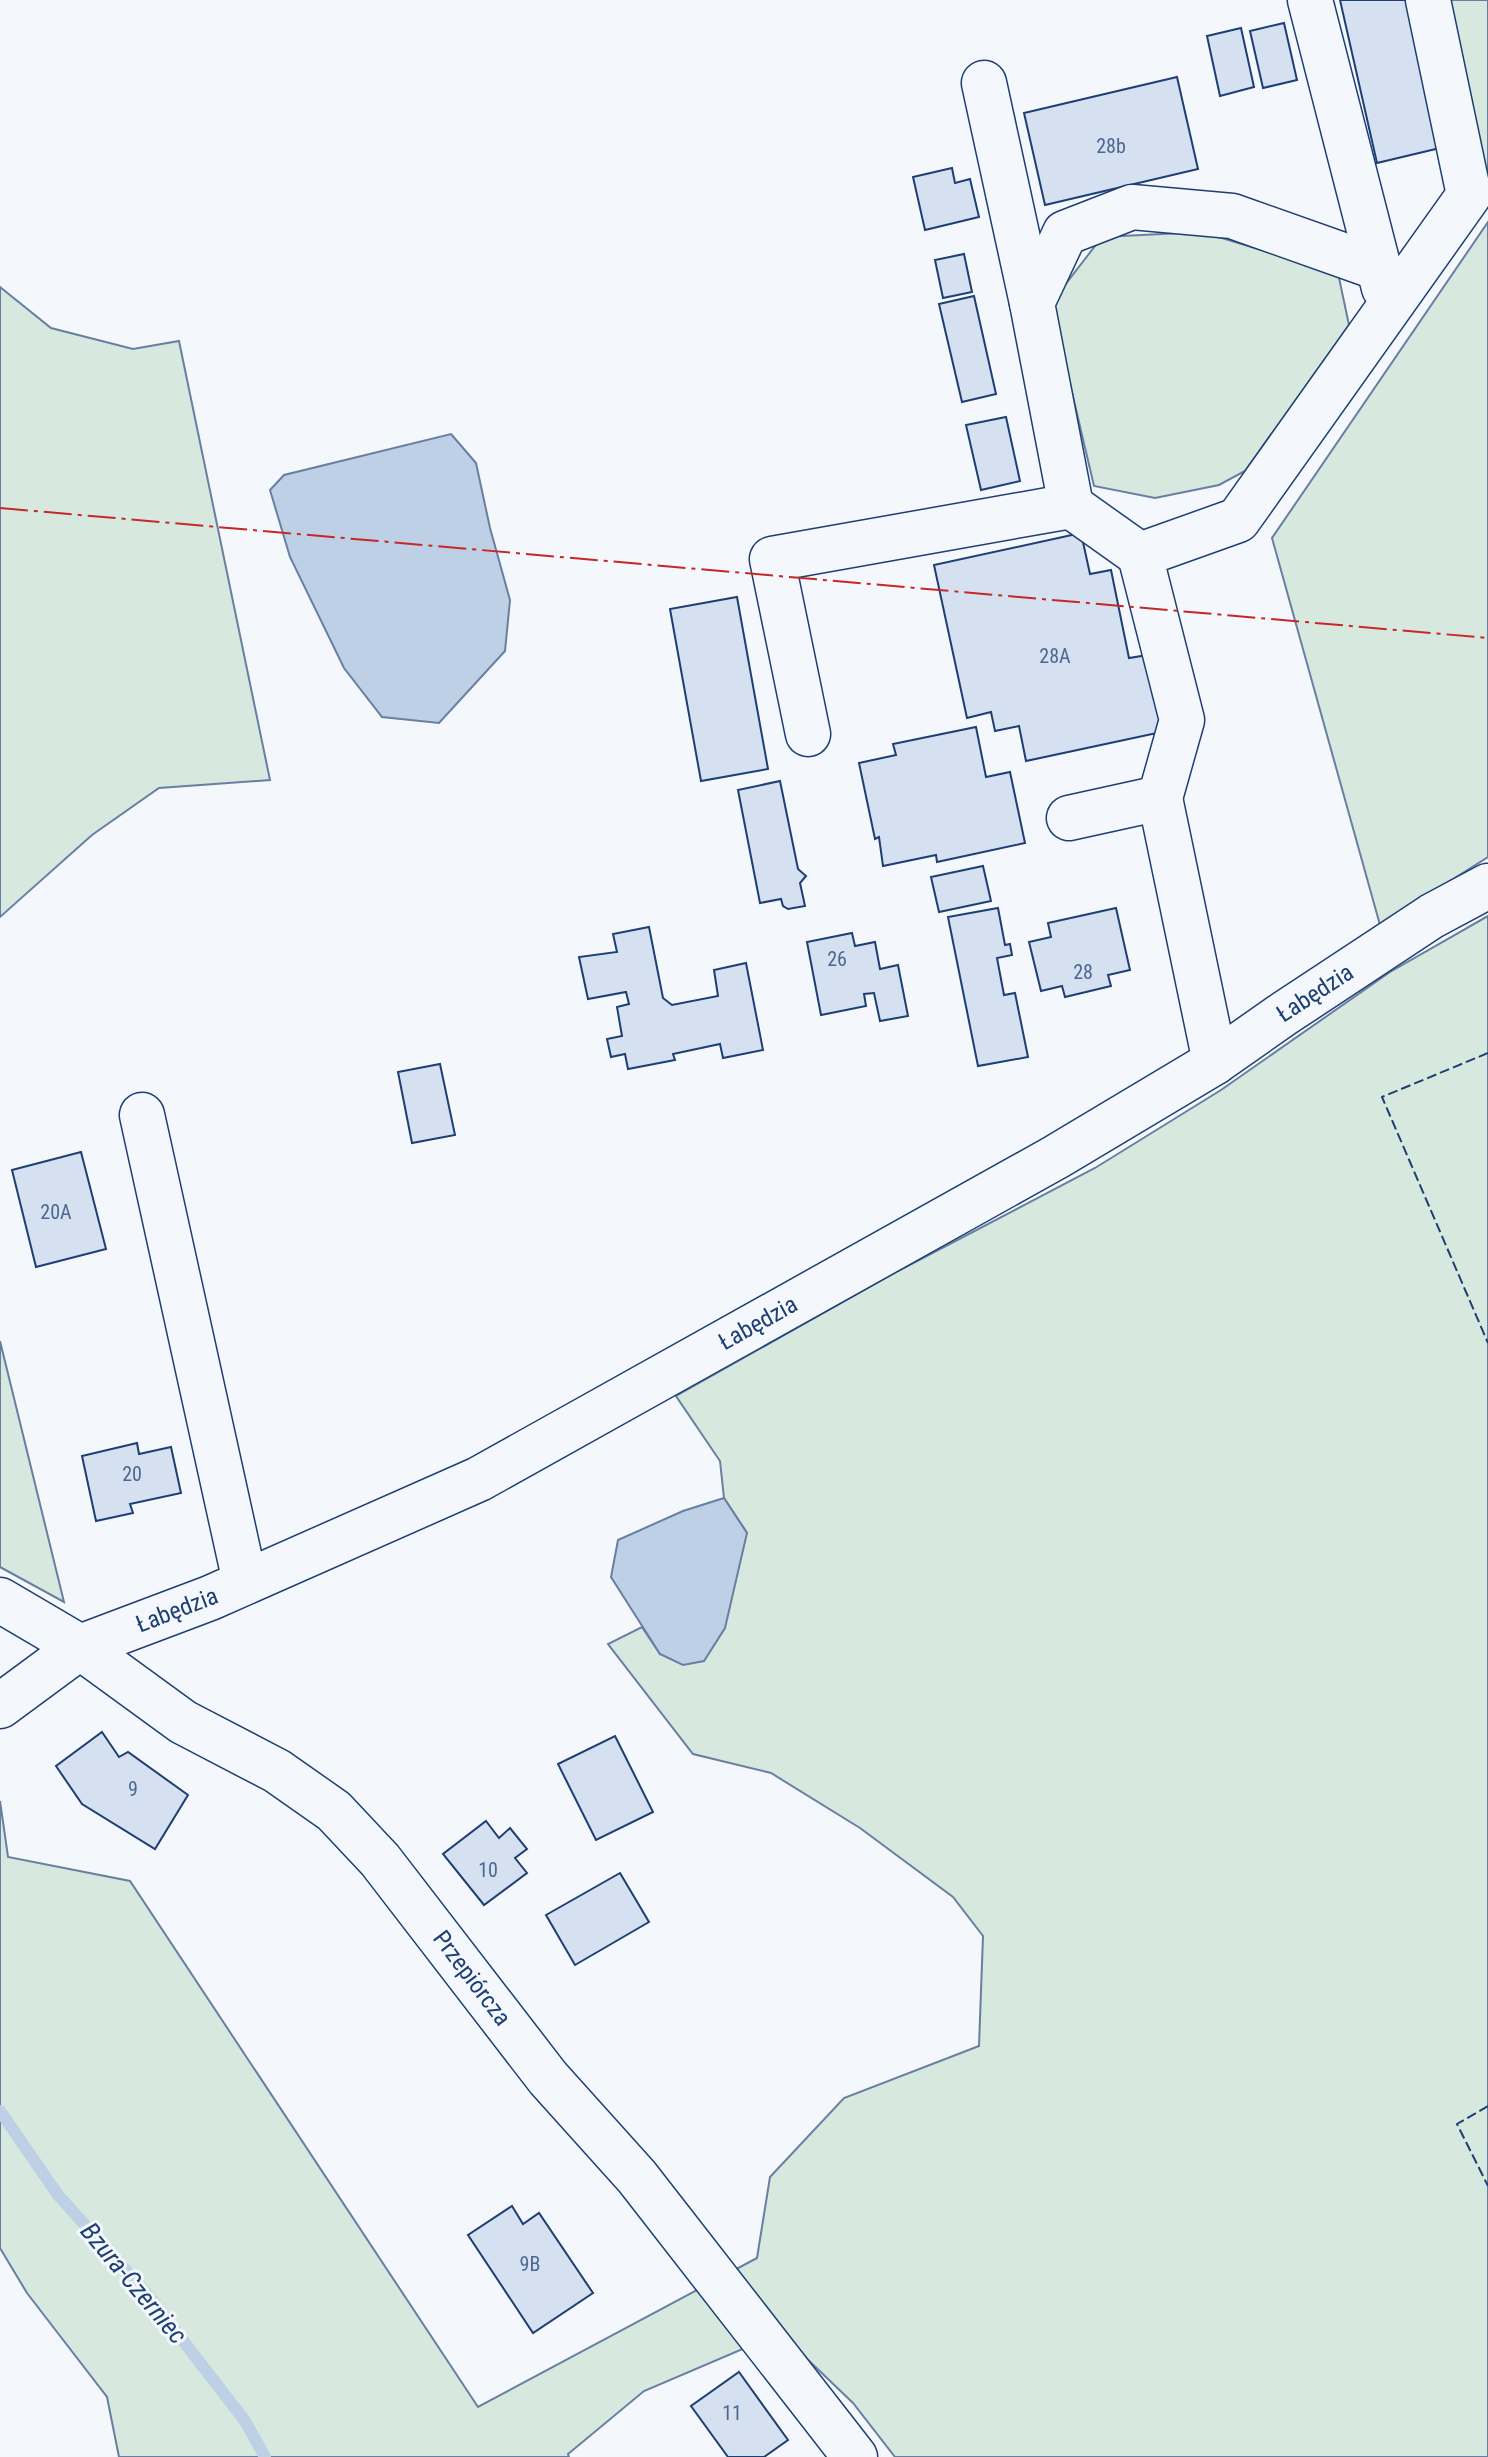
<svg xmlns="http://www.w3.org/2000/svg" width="1488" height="2457" font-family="'Roboto Condensed',sans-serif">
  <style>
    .green { fill: #d7e8df; stroke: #687fa3; stroke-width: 2 }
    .water { fill: #bed0e5; stroke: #687fa3; stroke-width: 2 }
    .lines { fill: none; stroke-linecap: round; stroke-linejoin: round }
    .stream { stroke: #bed0e5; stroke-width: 12 }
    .building { fill: #d5e0f0; stroke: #1d3f73; stroke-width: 2 }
    .minor-casing { stroke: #1d3f73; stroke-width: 47 }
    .minor { stroke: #f4f7fb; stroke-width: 44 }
    .fence { stroke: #1d3f73; stroke-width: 2; stroke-dasharray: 10 4; stroke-linecap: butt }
    .power { stroke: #c62828; stroke-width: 2; stroke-dasharray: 28 6 4 6; stroke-linecap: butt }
    .labels { text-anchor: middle; stroke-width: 6; stroke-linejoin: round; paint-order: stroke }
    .number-label { font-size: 20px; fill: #4b6792 }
    .street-label { font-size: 24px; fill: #1d3f73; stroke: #f4f7fb }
    .water-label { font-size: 26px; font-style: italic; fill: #1d3f73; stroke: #f4f7fb }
  </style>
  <rect width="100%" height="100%" fill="#f4f7fb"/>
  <g class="green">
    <polygon points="1447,0 1488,0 1488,199"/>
    <polygon points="1488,222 1488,857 1380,925 1272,538"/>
    <polygon points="1202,232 1338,273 1349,325 1245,471 1219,485 1155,498 1094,486 1051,303 1102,237"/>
    <polygon points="0,287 51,328 133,349 179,341 270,780 159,788 92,835 0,917"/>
    <polygon points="1488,916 1488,2457 895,2457 853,2403 780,2333 644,2391 568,2454 569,2457 119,2457 107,2397 27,2293 0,2248 0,1801 8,1857 130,1881 478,2407 757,2258 770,2177 844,2098 979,2046 983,1936 953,1897 860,1828 771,1773 693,1754 608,1644 642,1627 660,1654 747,1533 724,1498 720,1461 676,1396 898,1271 1095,1168 1221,1090 1390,972"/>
    <polygon points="0,1341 64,1602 0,1567"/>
  </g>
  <g class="water">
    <polygon points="451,434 476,463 490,528 510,600 505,651 439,723 382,717 344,668 290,557 270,490 284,475"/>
    <polygon points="724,1498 747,1533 725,1628 704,1661 683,1665 660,1654 611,1577 618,1540 683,1511"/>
  </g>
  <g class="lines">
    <polyline class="stream" points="0,2111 58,2195 147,2294 245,2421 265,2457"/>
  </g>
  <g class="building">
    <polygon points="1340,0 1406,0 1440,148 1377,163"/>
    <polygon points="1284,23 1297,80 1263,88 1250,31"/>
    <polygon points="1241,28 1254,87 1220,96 1207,36"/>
    <polygon points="1177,77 1198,169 1045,205 1024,113"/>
    <polygon points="952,168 955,183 970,179 979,217 925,230 913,177"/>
    <polygon points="964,254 972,292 943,298 935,260"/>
    <polygon points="974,296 996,394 962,402 939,304"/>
    <polygon points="1006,417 1020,481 981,490 966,425"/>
    <polygon points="1081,533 1090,574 1111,570 1129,658 1154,654 1171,730 1026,761 1019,726 995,731 991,712 967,718 934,565"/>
    <polygon points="737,597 768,769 701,781 670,609"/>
    <polygon points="976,727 986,777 1010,772 1025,843 937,862 936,855 883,866 879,837 875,839 859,763 896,755 893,744"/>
    <polygon points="780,781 798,869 806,876 800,883 805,906 788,909 783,906 781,899 760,903 738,790"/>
    <polygon points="983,866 991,901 939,912 931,877"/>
    <polygon points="998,908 1005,945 1010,944 1012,955 997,958 1004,995 1015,993 1028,1057 978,1066 948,917"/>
    <polygon points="1116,908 1130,970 1108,975 1111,986 1065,997 1062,986 1041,991 1029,942 1051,937 1048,923"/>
    <polygon points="649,927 663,998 672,1005 718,996 714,970 746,963 763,1050 723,1058 720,1044 673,1054 675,1060 628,1069 625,1054 611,1057 607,1039 622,1036 617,1007 629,1004 626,992 588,999 579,957 617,952 613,934"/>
    <polygon points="852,933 855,946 875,942 880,969 898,965 908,1016 880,1021 874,993 864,994 866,1006 821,1015 807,942"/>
    <polygon points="440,1064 455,1135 412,1143 398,1072"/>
    <polygon points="81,1152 106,1249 36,1267 12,1170"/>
    <polygon points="137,1443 139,1454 171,1447 181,1493 130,1504 133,1513 96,1521 82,1456"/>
    <polygon points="102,1732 119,1757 128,1752 188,1795 155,1849 82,1804 56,1766"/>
    <polygon points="615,1736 653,1812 596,1840 558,1764"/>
    <polygon points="486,1821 499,1838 510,1828 527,1849 515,1858 527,1873 484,1905 443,1854"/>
    <polygon points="620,1873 649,1922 575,1965 546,1915"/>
    <polygon points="512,2206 523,2224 539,2213 593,2293 533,2333 468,2235"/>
    <polygon points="739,2372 788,2440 764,2457 728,2457 691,2406"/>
  </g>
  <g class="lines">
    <g class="minor-casing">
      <g id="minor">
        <polyline points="1310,0 1384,288"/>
        <polyline points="984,83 1032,303"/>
        <polyline points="1140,555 1071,506 1032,303 1065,233 1132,207 1232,216 1379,268"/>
        <polyline points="808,734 772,559 1071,506"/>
        <polyline points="1160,798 1182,720 1140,555 1238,520 1469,195 1428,0"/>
        <polyline points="1069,818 1160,798 1215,1062"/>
        <polyline points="142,1115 245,1582"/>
        <polyline points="0,1600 80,1647 183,1722 277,1771 334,1811 380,1860 548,2078 637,2177 855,2457"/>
        <polyline points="0,1706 80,1647 210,1598 479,1479 1056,1157 1215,1062 1282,1015 1432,916 1488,886"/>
      </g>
    </g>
    <use href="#minor" class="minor"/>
    <g class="fence">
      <polyline points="1488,1053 1382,1097 1488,1343"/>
      <polyline points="1488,2106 1457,2124 1488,2186"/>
    </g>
    <polyline class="power" points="0,508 1488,638"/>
  </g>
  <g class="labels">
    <g class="number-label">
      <text x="1111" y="153">28b</text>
      <text x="1055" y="663">28A</text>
      <text x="837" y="966">26</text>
      <text x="1083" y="979">28</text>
      <text x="56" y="1219">20A</text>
      <text x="132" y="1481">20</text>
      <text x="133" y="1796">9</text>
      <text x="488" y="1877">10</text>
      <text x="530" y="2271">9B</text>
      <text x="732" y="2420">11</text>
    </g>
    <g class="street-label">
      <text transform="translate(1315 993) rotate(-33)" y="8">Łabędzia</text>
      <text transform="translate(758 1323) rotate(-29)" y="8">Łabędzia</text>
      <text transform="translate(177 1610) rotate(-21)" y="8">Łabędzia</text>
      <text transform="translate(472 1978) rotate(53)" y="8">Przepiórcza</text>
    </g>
    <g class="water-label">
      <text transform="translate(134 2283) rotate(50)" y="9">Bzura-Czerniec</text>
    </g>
  </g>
</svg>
